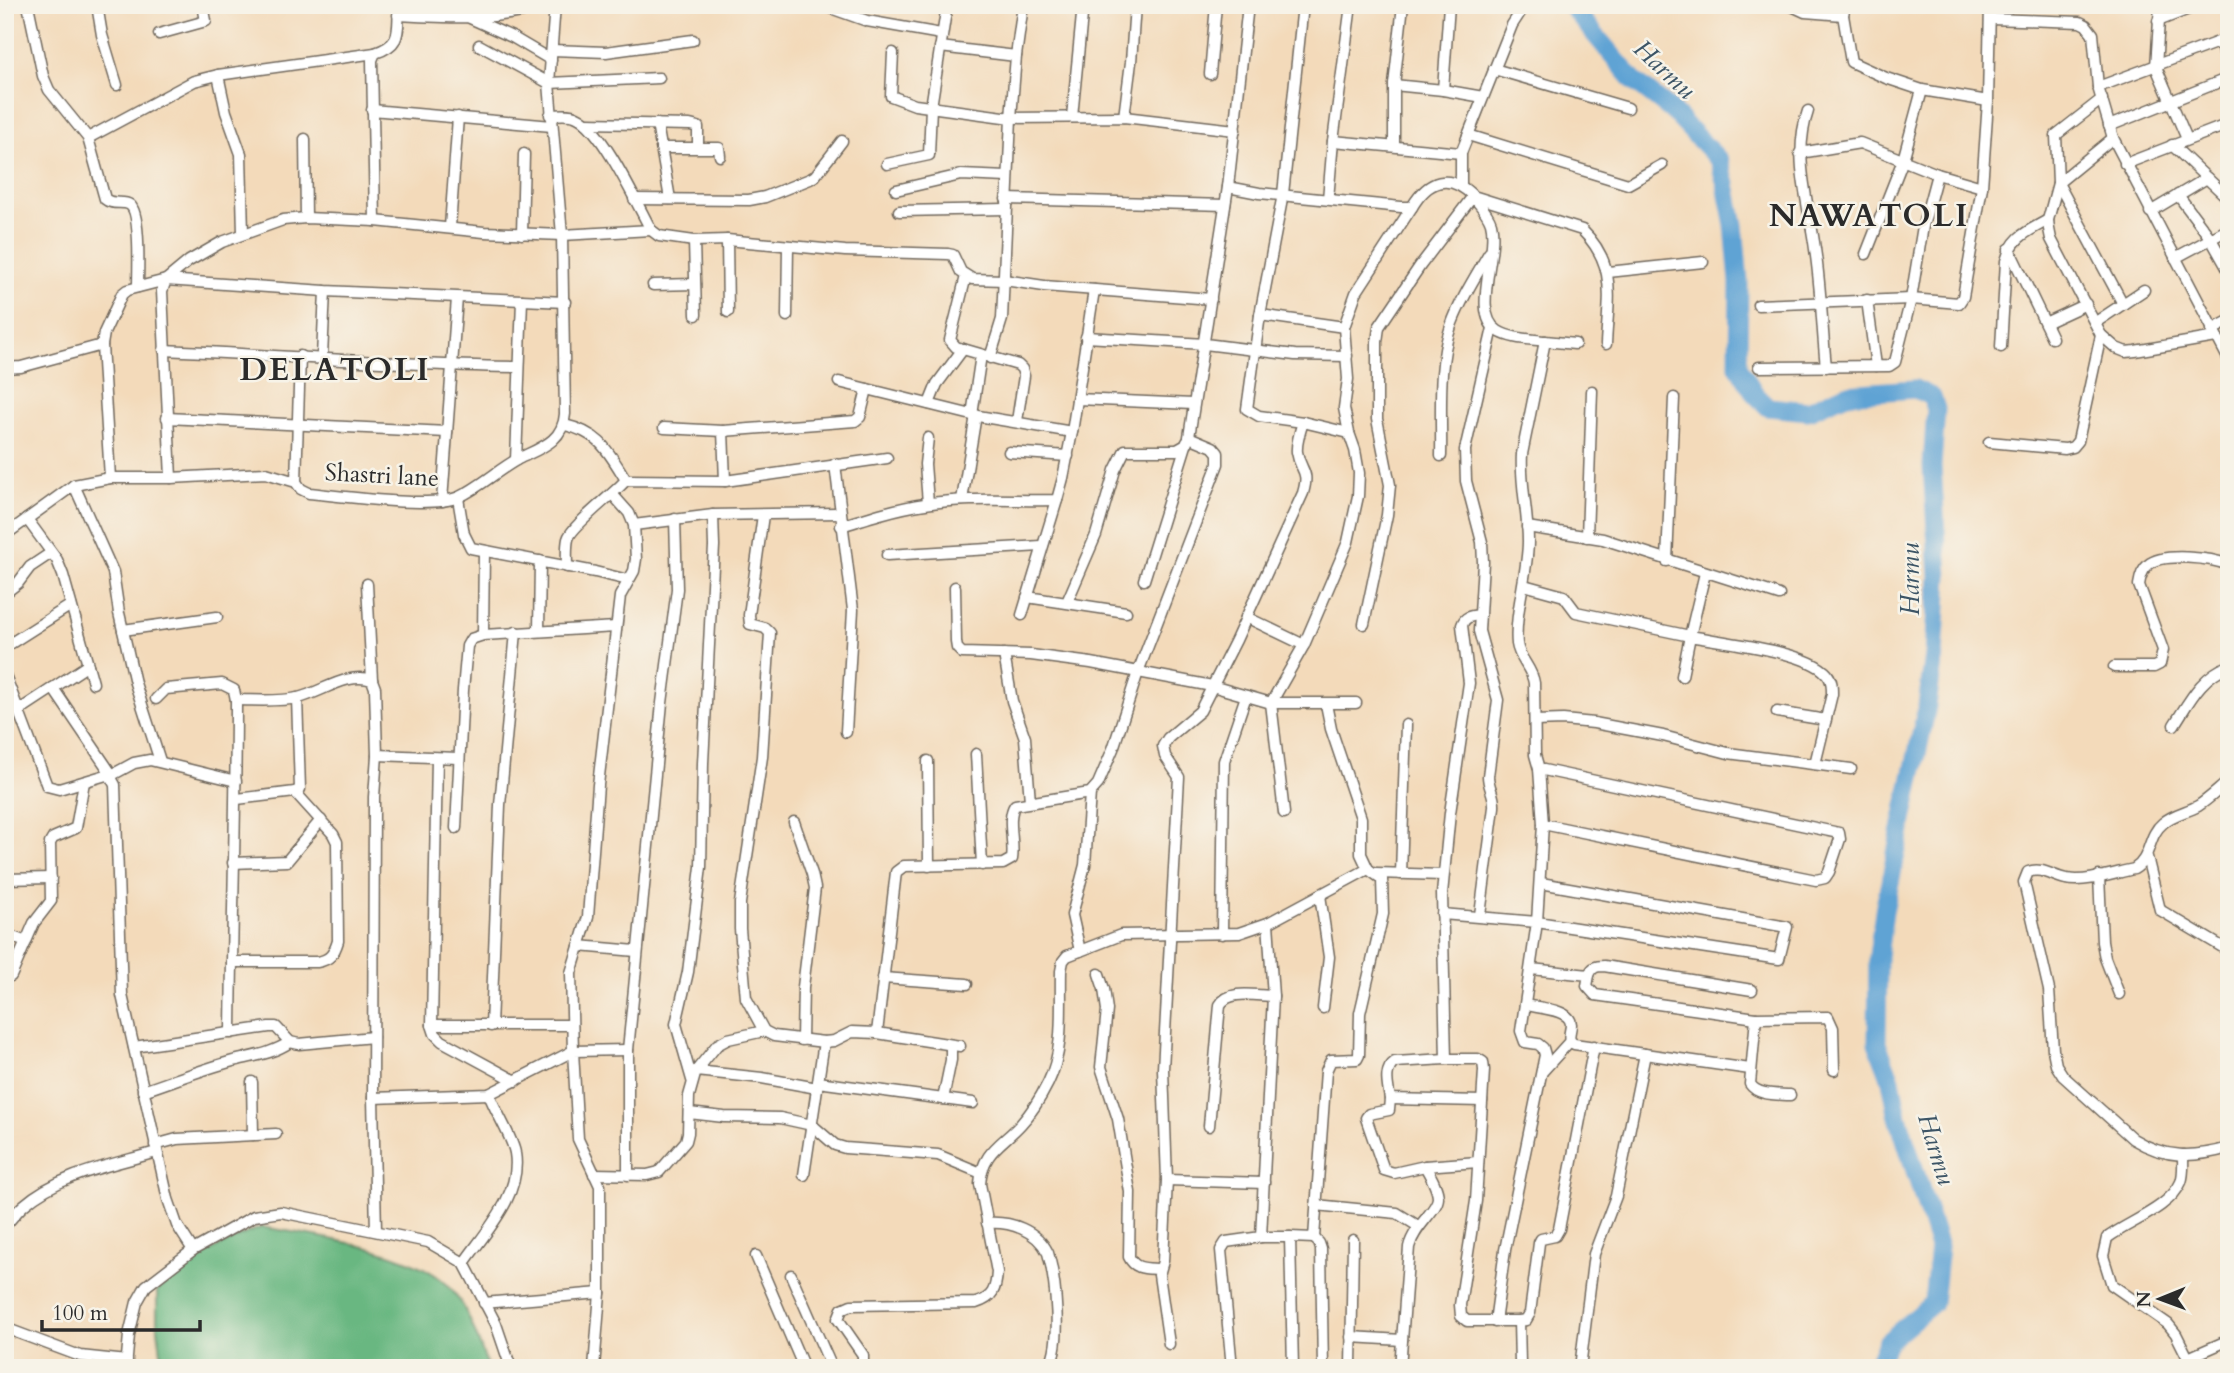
<svg xmlns="http://www.w3.org/2000/svg" width="2234" height="1373" font-family="Cardo,serif">
  <style>
    .forest { fill: #69b781; stroke: #4a7156; stroke-width: 2 }
    .lines { fill: none; stroke-linecap: round; stroke-linejoin: round }
    .river { stroke: #5fa3d4; stroke-width: 19 }
    .minor-casing { stroke: #71685d; stroke-width: 13 }
    .minor { stroke: #fff; stroke-width: 10 }
    .labels { text-anchor: middle; stroke-width: 5; stroke-linejoin: round; paint-order: stroke }
    .street-label { font-size: 24px; fill: #2b2b2b; stroke: #f7f3e8 }
    .water-label { font-size: 26px; font-style: italic; fill: #3d5566; stroke: #f7f3e8 }
    .district-label { font-size: 32px; font-weight: bold; letter-spacing: 2px; fill: #2b2b2b; stroke: #f7f3e8 }
  </style>
  <rect width="100%" height="100%" fill="#f7f3e8"/>
  <filter id="ink" filterUnits="userSpaceOnUse"><feTurbulence type="fractalNoise" baseFrequency=".0143" numOctaves="2"/><feDisplacementMap in="SourceGraphic" scale="14" xChannelSelector="R" yChannelSelector="G"/><feConvolveMatrix kernelMatrix="1 2 1 2 8 2 1 2 1" color-interpolation-filters="sRGB"/></filter>
  <filter id="wash" filterUnits="userSpaceOnUse"><feTurbulence type="fractalNoise" baseFrequency=".00686" numOctaves="4" result="noise"/><feDisplacementMap in="SourceGraphic" scale="28" xChannelSelector="R" yChannelSelector="G"/><feGaussianBlur stdDeviation="1.57" result="paint"/><feColorMatrix in="noise" values="0 0 0 0 0 0 0 0 0 0 0 0 0 0 0 0 0 1.4 0 .05"/><feComposite in="paint" operator="in"/></filter>
  <g filter="url(#wash)">
    <rect width="100%" height="100%" fill="#f3daba"/>
    <path class="forest" d="M 262,1227 C 311,1235 421,1250 452,1290 C 469,1310 479,1343 488,1368 L 163,1368 L 157,1321 L 157,1291 C 187,1263 224,1241 262,1227 Z"/>
    <g class="lines">
      <polyline class="river" points="1570,5 1634,81 1671,110 1719,160 1726,184 1734,225 1739,282 1738,366 1755,394 1768,407 1808,411 1846,394 1915,389 1932,397 1936,409 1932,466 1939,576 1934,655 1927,706 1884,911 1878,956 1877,1043 1891,1080 1898,1117 1939,1247 1933,1303 1887,1342 1876,1368"/>
    </g>
  </g>
  <g filter="url(#ink)">
    <g class="lines">
      <g class="minor-casing">
        <g id="minor">
          <path d="M 28,5 L 43,76 L 49,90 L 88,138 L 105,199 C 113,206 123,200 130,205 C 141,213 138,273 138,287"/>
          <polyline points="97,5 102,35 117,85"/>
          <polyline points="822,5 867,21 941,34"/>
          <polyline points="1303,5 1283,194 1260,315 1247,409 1259,416 1303,422 1349,433"/>
          <polyline points="1790,5 1805,12 1843,15"/>
          <polyline points="1845,5 1843,15 1851,62 1886,78 1922,90 1988,101"/>
          <polyline points="2160,5 2156,67 2187,139"/>
          <path d="M 398,15 C 453,18 497,21 551,5"/>
          <polyline points="470,18 512,37 551,60"/>
          <polyline points="1991,19 2080,22 2086,25 2093,34 2098,87 2113,138 2229,360"/>
          <polyline points="2158,21 2199,5"/>
          <polyline points="159,34 206,21 203,5"/>
          <polyline points="2219,42 2229,64"/>
          <polyline points="479,45 549,83 659,78"/>
          <polyline points="940,47 1016,56"/>
          <polyline points="552,50 606,52 693,40"/>
          <polyline points="893,53 891,96 915,105 1011,118 1124,117 1235,130"/>
          <polyline points="1494,69 1628,108"/>
          <polyline points="1210,74 1216,5"/>
          <polyline points="218,75 226,112 241,154 243,234"/>
          <polyline points="1394,85 1443,90 1483,97"/>
          <polyline points="2098,87 2229,38"/>
          <polyline points="1443,90 1449,5"/>
          <polyline points="2102,99 2056,135 2058,183 2123,304"/>
          <polyline points="372,110 552,126"/>
          <path d="M 1808,111 C 1792,157 1809,203 1815,249 C 1821,288 1822,328 1826,367"/>
          <path d="M 550,115 C 559,115 570,113 577,117 C 602,128 637,204 651,230 L 659,236 L 694,241 L 727,240 L 845,251 L 948,254 L 953,255 L 961,272 L 972,279 L 1004,280 L 1044,286 L 1211,299"/>
          <polyline points="1072,117 1083,5"/>
          <polyline points="1124,117 1131,62 1135,5"/>
          <polyline points="586,123 690,125 698,127 698,147"/>
          <polyline points="657,124 670,199"/>
          <polyline points="2109,126 2229,78"/>
          <polyline points="1468,135 1628,184 1662,165"/>
          <polyline points="88,138 194,81 218,75 375,53"/>
          <polyline points="2113,138 2058,183 2048,220 2049,229 2051,239 2101,335 2116,348 2126,352 2135,351 2216,337"/>
          <polyline points="305,139 306,218"/>
          <polyline points="1333,141 1461,153"/>
          <polyline points="1394,145 1394,85 1403,5"/>
          <polyline points="2172,145 2229,199"/>
          <polyline points="663,148 719,148 720,156"/>
          <polyline points="1800,153 1860,143 1937,174 1982,187"/>
          <polyline points="887,164 929,155 931,107 947,5"/>
          <polyline points="2125,164 2229,124"/>
          <polyline points="1461,185 1461,153 1512,25 1525,5"/>
          <path d="M 1228,187 L 1259,193 L 1401,207 L 1412,207 C 1428,180 1449,172 1473,196 L 1582,230 C 1618,265 1608,299 1606,344"/>
          <polyline points="896,190 961,175 1007,177"/>
          <polyline points="2178,195 2211,239 2229,271"/>
          <polyline points="634,199 749,200 765,197 810,179 815,176 842,141"/>
          <polyline points="1006,199 1225,205"/>
          <polyline points="1328,199 1333,141 1351,5"/>
          <polyline points="899,211 1006,209"/>
          <polyline points="2150,212 2207,178"/>
          <path d="M 375,221 L 372,60 L 375,53 C 403,44 397,31 399,5"/>
          <polyline points="450,227 458,117"/>
          <polyline points="522,234 524,154"/>
          <polyline points="727,240 728,312"/>
          <polyline points="694,241 696,315"/>
          <polyline points="2009,249 2052,338"/>
          <polyline points="1866,254 1903,160 1922,90"/>
          <polyline points="2175,258 2229,229"/>
          <polyline points="1608,272 1703,262"/>
          <polyline points="966,276 950,340 956,347 1018,365 1022,369 1024,376 1017,421"/>
          <polyline points="653,285 695,284"/>
          <polyline points="1867,300 1876,366"/>
          <polyline points="1758,305 1911,299 1959,303 1963,297 1982,187 1988,101 1990,5"/>
          <polyline points="1260,315 1344,327"/>
          <polyline points="787,316 788,246"/>
          <polyline points="2096,322 2144,290"/>
          <polyline points="2045,323 2086,304"/>
          <polyline points="2212,330 2229,321"/>
          <polyline points="1086,337 1205,344 1295,355 1347,356"/>
          <polyline points="1545,341 1575,344"/>
          <path d="M 2001,347 L 2006,261 C 2013,236 2027,232 2048,220"/>
          <path d="M 164,350 C 282,355 400,366 519,367"/>
          <polyline points="322,357 325,291"/>
          <polyline points="990,358 1002,319 1011,118 1016,56 1023,5"/>
          <polyline points="1759,367 1889,366 1895,362 1911,299 1923,226 1937,174"/>
          <polyline points="5,368 21,367 102,345"/>
          <polyline points="839,382 972,415 1072,432"/>
          <polyline points="1077,399 1193,404"/>
          <polyline points="929,404 937,384 963,349"/>
          <polyline points="972,415 981,355"/>
          <polyline points="167,418 447,432"/>
          <path d="M 565,425 C 600,433 608,451 626,480"/>
          <polyline points="664,428 723,431 855,421 860,417 867,389"/>
          <polyline points="723,431 725,481"/>
          <polyline points="1989,442 2065,449 2073,447 2078,441 2101,335"/>
          <polyline points="1009,452 1068,456"/>
          <path d="M 1441,456 C 1442,414 1437,367 1451,326 C 1460,300 1476,276 1489,253"/>
          <polyline points="516,460 522,300"/>
          <polyline points="835,464 853,610 846,732"/>
          <polyline points="110,478 102,345 104,333 122,294 127,290 166,280 325,291 565,302"/>
          <polyline points="171,478 162,291 166,280 189,261 222,242 283,220 306,218 375,221 484,232 562,235 651,230"/>
          <polyline points="296,482 300,356"/>
          <polyline points="74,485 113,572 119,613 135,683 160,761"/>
          <polyline points="458,498 464,534 471,548 595,572 628,580"/>
          <polyline points="962,500 976,415"/>
          <polyline points="442,501 457,298"/>
          <polyline points="928,503 925,464 928,438"/>
          <polyline points="763,515 749,615 750,624 765,628 770,633 762,757 740,903 740,929 746,998 764,1031 774,1036 824,1042 834,1041 852,1032 877,1033 960,1046"/>
          <polyline points="27,519 57,560 63,575 93,683"/>
          <polyline points="634,525 713,515 839,513"/>
          <path d="M 841,526 C 869,517 897,508 925,504 C 969,497 1013,501 1057,500 L 1063,478 L 1072,432 L 1094,290"/>
          <polyline points="1527,527 1603,539 1779,595"/>
          <path d="M 5,535 L 74,485 L 110,478 L 171,478 L 266,473 L 296,482 L 301,489 L 309,493 C 341,496 431,509 459,497 C 480,487 498,470 518,459 C 540,448 563,442 565,414 L 562,235 L 549,83 L 555,5"/>
          <polyline points="1587,537 1592,391"/>
          <polyline points="887,555 1041,546"/>
          <polyline points="1667,561 1674,398"/>
          <path d="M 567,567 C 567,559 566,548 568,539 C 571,526 614,494 626,480 L 725,481 L 887,458"/>
          <polyline points="1144,580 1187,442"/>
          <polyline points="367,584 372,680"/>
          <polyline points="1524,585 1564,596 1576,612 1690,636 1705,573"/>
          <polyline points="955,587 956,642 957,648 962,653 1031,655 1091,663 1212,686 1271,703 1356,703"/>
          <polyline points="5,593 18,583 30,567 51,553"/>
          <polyline points="1027,597 1126,612"/>
          <polyline points="1067,602 1096,535 1115,470 1125,450 1177,450 1186,445"/>
          <polyline points="1022,615 1057,500"/>
          <path d="M 1480,615 C 1471,616 1465,616 1462,625 L 1469,683 L 1450,813 L 1442,894 L 1446,1059 L 1478,1059 L 1483,1062 L 1484,1070 L 1476,1201 L 1460,1305 L 1461,1316 L 1467,1321 L 1519,1321 L 1526,1320 L 1530,1313 L 1539,1243 L 1541,1239 L 1555,1236 L 1559,1229 L 1594,1046"/>
          <polyline points="1246,617 1304,645"/>
          <path d="M 1364,624 L 1387,515 L 1390,485 L 1377,419 L 1377,342 L 1379,327 L 1420,266 L 1473,196 C 1479,204 1488,213 1491,223 C 1499,252 1470,314 1498,331 C 1511,339 1530,339 1545,341 L 1522,454 C 1520,484 1528,512 1528,541 C 1528,572 1514,615 1517,644 C 1519,659 1532,668 1534,683 L 1535,755 L 1539,769 L 1543,824 L 1537,922 L 1779,959 L 1787,927 L 1541,883"/>
          <polyline points="123,630 217,617"/>
          <polyline points="539,631 540,561"/>
          <polyline points="483,635 484,551"/>
          <polyline points="5,647 71,605"/>
          <polyline points="1004,654 1012,701 1025,738 1030,801"/>
          <path d="M 2114,667 L 2154,667 L 2160,664 L 2163,650 L 2139,585 C 2140,578 2142,570 2148,565 C 2163,552 2211,558 2229,565"/>
          <polyline points="5,675 47,786 59,789 106,775 110,776 115,785 122,995 168,1199 177,1225 193,1250"/>
          <path d="M 1682,676 L 1690,636 C 1721,642 1808,651 1827,674 C 1832,680 1832,686 1832,694 L 1815,764"/>
          <polyline points="53,688 110,772 110,776 134,763 150,760 236,781"/>
          <path d="M 156,699 L 166,689 L 222,684 L 234,690 L 236,700 C 236,811 232,922 231,1033"/>
          <path d="M 236,700 C 256,700 278,702 298,698 C 321,693 348,671 372,680 L 375,688 L 377,755 L 374,797 L 373,1098 L 376,1231"/>
          <polyline points="18,711 88,665"/>
          <polyline points="1777,712 1826,720"/>
          <polyline points="1535,721 1563,720 1594,723 1663,736 1728,753 1851,769"/>
          <path d="M 2174,725 C 2189,702 2201,676 2229,666"/>
          <polyline points="976,754 982,865"/>
          <polyline points="377,755 458,758"/>
          <polyline points="437,758 432,1025 435,1034 442,1041 516,1081"/>
          <polyline points="928,761 929,866"/>
          <polyline points="1539,769 1839,833 1840,839 1829,872 1825,878 1816,880 1543,824"/>
          <path d="M 2229,781 C 2219,789 2209,799 2198,806 C 2187,812 2173,814 2163,823 C 2147,836 2152,858 2134,869 C 2114,873 2087,883 2066,879 C 2052,876 2042,867 2028,872 L 2024,882 L 2049,990 L 2053,1050 L 2056,1065 L 2063,1076 L 2133,1139 C 2166,1159 2193,1158 2229,1148"/>
          <polyline points="237,799 295,792 300,789 297,698"/>
          <polyline points="1284,813 1271,703 1304,645 1348,542 1358,496 1359,473 1355,450 1349,433 1344,408 1348,379 1344,327 1356,293 1412,207"/>
          <polyline points="794,822 812,874 815,888 803,987 802,1040"/>
          <polyline points="456,828 463,690 467,646 471,639 483,635 616,627"/>
          <polyline points="2147,857 2160,910 2229,951"/>
          <polyline points="233,863 287,861 321,820"/>
          <polyline points="1376,873 1443,875"/>
          <polyline points="1401,874 1406,725"/>
          <polyline points="2099,876 2102,942 2105,958 2119,994"/>
          <polyline points="5,879 51,878"/>
          <polyline points="1320,895 1329,957 1323,1008"/>
          <polyline points="1442,914 1537,922 1521,1031 1525,1042 1538,1044 1543,1048 1545,1055 1505,1250 1495,1322"/>
          <path d="M 1480,915 L 1494,807 C 1495,795 1488,787 1488,776 L 1498,700 L 1479,631 L 1483,562 L 1482,542 L 1466,481 L 1465,450 L 1493,328"/>
          <polyline points="5,934 26,942"/>
          <polyline points="1222,934 1224,761 1246,696"/>
          <polyline points="579,946 636,951"/>
          <polyline points="1080,951 1072,915 1085,865 1090,793"/>
          <path d="M 232,962 L 317,962 C 330,960 334,954 338,941 L 337,842 L 333,834 L 295,792"/>
          <polyline points="1531,969 1589,975 1587,986 1595,995 1756,1018 1828,1017 1833,1028 1834,1070"/>
          <path d="M 1099,974 L 1104,989 L 1107,1010 L 1101,1067 L 1118,1119 L 1130,1192 L 1129,1257 C 1135,1270 1147,1268 1160,1269"/>
          <path d="M 1589,975 C 1592,967 1596,966 1604,966 L 1752,990"/>
          <polyline points="11,976 34,923 51,901 50,843 53,838 76,828 84,782"/>
          <polyline points="883,978 967,984"/>
          <path d="M 1526,1005 C 1538,1008 1570,1009 1571,1024 C 1571,1031 1568,1034 1570,1041 L 1574,1044 L 1750,1069"/>
          <path d="M 1756,1018 L 1750,1084 C 1758,1096 1777,1094 1790,1095"/>
          <polyline points="432,1025 572,1025"/>
          <polyline points="491,1026 500,805 516,632"/>
          <path d="M 877,1033 L 896,872 L 904,866 L 1003,864 L 1012,859 C 1015,843 1006,818 1015,805 L 1090,793 L 1098,784 L 1113,749 L 1138,672 L 1218,464 L 1218,453 L 1213,447 L 1189,437 L 1228,187 L 1248,5"/>
          <polyline points="134,1047 269,1027 276,1027 290,1042 299,1044 373,1037"/>
          <path d="M 1446,1059 L 1395,1062 C 1383,1070 1388,1086 1390,1099 L 1482,1101"/>
          <polyline points="696,1071 762,1078 817,1088"/>
          <polyline points="1542,1072 1570,1041"/>
          <polyline points="692,1080 676,1024 688,972 701,867 703,763 714,546 713,515"/>
          <polyline points="252,1082 253,1135"/>
          <polyline points="818,1082 973,1103"/>
          <path d="M 143,1091 C 173,1081 203,1069 233,1061 C 253,1056 272,1054 290,1042"/>
          <polyline points="373,1098 489,1094 573,1051 571,973 588,917 598,785 620,596 634,571 636,559 634,525 629,513 613,495"/>
          <polyline points="943,1099 951,1060 951,1045"/>
          <polyline points="1390,1099 1389,1110 1369,1114 1366,1118 1384,1170 1394,1173 1425,1166 1478,1162"/>
          <polyline points="689,1113 724,1117 780,1118 812,1125 835,1145 845,1148 938,1155 981,1173"/>
          <path d="M 1209,1126 L 1220,1005 C 1229,989 1256,996 1273,996"/>
          <polyline points="155,1145 177,1139 276,1134"/>
          <path d="M 2183,1155 C 2183,1164 2184,1174 2181,1182 C 2170,1208 2128,1222 2107,1238 L 2103,1256 L 2112,1285 L 2168,1324 L 2176,1334 L 2193,1368"/>
          <polyline points="594,1174 647,1175 659,1172 686,1141 688,1133 689,1096 696,1071 717,1045 728,1039 764,1031"/>
          <polyline points="628,1175 628,1050 662,703 677,589 675,519"/>
          <polyline points="804,1175 824,1042"/>
          <polyline points="1167,1180 1264,1183"/>
          <polyline points="1316,1205 1397,1213 1418,1226"/>
          <path d="M 987,1223 C 1010,1221 1037,1230 1048,1253 C 1055,1277 1064,1349 1047,1368"/>
          <path d="M 5,1226 C 11,1219 17,1211 24,1205 C 59,1174 113,1165 156,1152"/>
          <polyline points="1261,1237 1290,1237 1293,1368"/>
          <polyline points="1290,1237 1314,1238 1326,1071 1331,1060 1357,1059 1359,1055 1360,1013 1383,914 1382,879 1368,869 1361,854 1361,818 1331,729 1326,704"/>
          <polyline points="1314,1238 1319,1243 1321,1249 1323,1368"/>
          <polyline points="756,1256 804,1368"/>
          <path d="M 464,1263 C 486,1231 522,1195 515,1153 C 513,1139 495,1111 489,1094"/>
          <polyline points="791,1275 832,1368"/>
          <polyline points="484,1303 600,1293"/>
          <polyline points="1519,1321 1520,1364"/>
          <polyline points="5,1328 80,1356 127,1361"/>
          <polyline points="1351,1337 1402,1340"/>
          <path d="M 1169,1344 L 1159,1275 L 1163,1261 L 1167,1180 L 1163,1069 L 1179,777 L 1165,756 L 1163,746 L 1168,738 L 1200,711 L 1236,640 L 1303,493 C 1310,469 1300,472 1297,452 C 1296,443 1300,431 1303,422"/>
          <polyline points="2188,1358 2229,1340"/>
          <polyline points="126,1368 129,1335 137,1302 146,1286 193,1250 254,1216 281,1212 428,1242 464,1263 496,1324 511,1368"/>
          <polyline points="594,1368 600,1293 600,1186 578,1139 573,1051 628,1050"/>
          <path d="M 855,1368 L 863,1361 L 863,1355 L 838,1319 L 842,1309 L 851,1305 L 976,1303 C 993,1298 996,1289 997,1272 L 980,1184 C 982,1151 1002,1145 1021,1124 C 1032,1112 1041,1097 1048,1083 C 1065,1049 1060,1008 1061,971 L 1063,961 L 1067,956 L 1121,935 L 1239,933 L 1268,923 L 1368,869"/>
          <polyline points="1232,1368 1221,1250 1226,1242 1261,1237 1273,996 1268,923"/>
          <polyline points="1351,1368 1353,1240"/>
          <path d="M 1400,1368 L 1409,1247 C 1414,1226 1437,1211 1438,1198 C 1438,1188 1430,1175 1425,1166"/>
          <polyline points="1580,1368 1594,1254 1616,1196 1645,1054"/>
        </g>
      </g>
      <use href="#minor" class="minor"/>
    </g>
  </g>
  <g class="labels">
    <g class="street-label">
      <text transform="translate(382 475) rotate(3)" y="8">Shastri lane</text>
    </g>
    <g class="water-label">
      <text transform="translate(1665 69) rotate(43)" y="9">Harmu</text>
      <text transform="translate(1910 579) rotate(-90)" y="9">Harmu</text>
      <text transform="translate(1937 1149) rotate(73)" y="9">Harmu</text>
    </g>
    <g class="district-label">
      <text x="1869" y="226">NAWATOLI</text>
      <text x="335" y="380">DELATOLI</text>
    </g>
  </g>
  <rect width="2234" height="1373" fill="none" stroke="#f7f3e8" stroke-width="28"/>
  <g transform="translate(2160 1299) rotate(269)" stroke="#f7f3e8" stroke-width="5" paint-order="stroke">
  <path d="M0-5L12 26L0 18L-12 26Z" fill="#2b2b2b"/>
  <text y="-10" font-size="19" font-weight="bold" text-anchor="middle" fill="#2b2b2b">N</text>
  </g>
  <path d="M42 1320v10h158v-10" fill="none" stroke="#2b2b2b" stroke-width="3.5"/>
  <text x="52" y="1320" font-size="21" fill="#2b2b2b" stroke="#f7f3e8" stroke-width="5" paint-order="stroke">100 m</text>
</svg>
